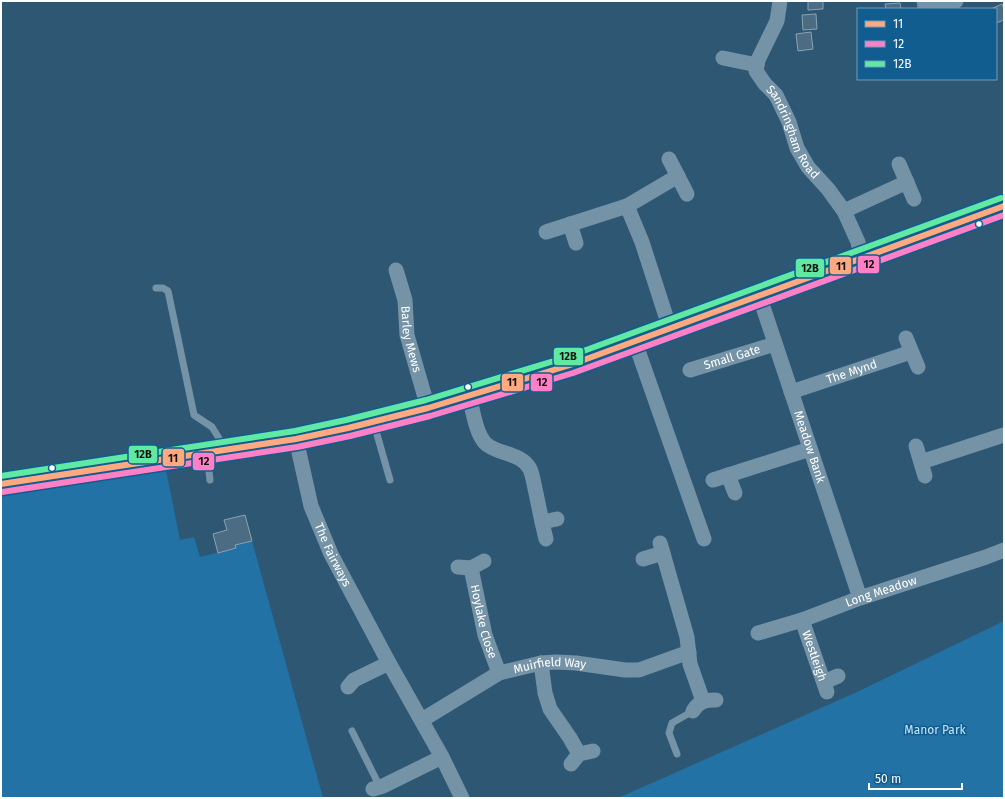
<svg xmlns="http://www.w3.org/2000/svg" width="1005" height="799" font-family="'Fira Sans',sans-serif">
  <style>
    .green { fill: #2272a6 }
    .building { fill: #4b6c82; stroke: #8aa3b4 }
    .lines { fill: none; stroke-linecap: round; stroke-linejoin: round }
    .service { stroke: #7593a6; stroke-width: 7 }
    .minor { stroke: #7593a6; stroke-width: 15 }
    .trunk { stroke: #7792a6; stroke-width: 22 }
    .bus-1-casing { stroke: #115d90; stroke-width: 9 }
    .bus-2-casing { stroke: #115d90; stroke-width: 9 }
    .bus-3-casing { stroke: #115d90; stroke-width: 9 }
    .bus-1 { stroke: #ffa980; stroke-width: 6 }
    .bus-2 { stroke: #ff80c5; stroke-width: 6 }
    .bus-3 { stroke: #60e9a3; stroke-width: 6 }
    .bus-dot { fill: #fff; stroke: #115d90; stroke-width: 1.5 }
    .labels { text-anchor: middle; stroke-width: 3; stroke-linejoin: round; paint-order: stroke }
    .street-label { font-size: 12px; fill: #fff; stroke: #115d90 }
    .park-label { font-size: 12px; fill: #c3e7fd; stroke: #115d90 }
    .line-badge { stroke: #115d90; stroke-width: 1.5 }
    .pale-badge-label { font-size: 11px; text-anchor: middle; font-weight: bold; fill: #111 }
  </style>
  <rect width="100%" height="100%" fill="#2e5773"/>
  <g class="green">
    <polygon points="166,470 180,540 194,537 200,557 236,548 235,545 252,541 323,798 1,798 1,496"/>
    <polygon points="1004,621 1004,798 618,798 857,692"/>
  </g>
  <g class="building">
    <polygon points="808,1 823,1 823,9 808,10"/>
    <polygon points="900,3 901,9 886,9 885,4"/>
    <polygon points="1002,4 1004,9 1004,20 996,23 996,9 991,9"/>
    <polygon points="816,14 817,29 803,30 802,15"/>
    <polygon points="811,32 813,49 798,51 796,34"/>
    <polygon points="245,515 252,541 235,545 236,548 218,553 213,534 227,530 224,520"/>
  </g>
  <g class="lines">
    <g class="service">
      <polyline points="156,288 163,288 168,291 194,415 212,427 225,448"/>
      <polyline points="374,424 390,480"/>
      <polyline points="207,455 210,480"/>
      <polyline points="352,731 380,787"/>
      <polyline points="677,754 669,733 672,723 693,711"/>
    </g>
    <g class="minor">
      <path id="s1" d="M 780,1 L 777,21 L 758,60 L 756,71 L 765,84 L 776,95 L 789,122 L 797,148 L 808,167 L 828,189 L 844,211 L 858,242 L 861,258"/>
      <polyline points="924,1 925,7 930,9"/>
      <polyline points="934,9 956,1"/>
      <polyline points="723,58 757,65"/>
      <polyline points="669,159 687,194"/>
      <polyline points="899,164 914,199"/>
      <polyline points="627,206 642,242 670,329"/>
      <polyline points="844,211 907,182"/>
      <polyline points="570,224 576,243"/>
      <polyline points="546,232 627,206 678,176"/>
      <path id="s2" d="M 396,270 L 405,300 L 407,335 L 428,408"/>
      <path id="s3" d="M 759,295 L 860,598"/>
      <polyline points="906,338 918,367"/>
      <polyline points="635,342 704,539"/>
      <path id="s4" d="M 690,370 L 775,344"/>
      <path id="s5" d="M 791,392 L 911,352"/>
      <path d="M 469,396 C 473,410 475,431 485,443 C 497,455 521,452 530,469 C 533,476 534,485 536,493 C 539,508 542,523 546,539"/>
      <path id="s6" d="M 296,439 L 311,506 L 331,554 L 389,663 L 442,757 L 462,798"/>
      <polyline points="916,446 925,476"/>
      <polyline points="921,462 1004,435"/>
      <polyline points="728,475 735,493"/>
      <polyline points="713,480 810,449"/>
      <polyline points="542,522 557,519"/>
      <polyline points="660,543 687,637 690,664 703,701"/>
      <polyline points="643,559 663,553"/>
      <polyline points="458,567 471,568 484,561"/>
      <path id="s7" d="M 471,568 L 485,635 L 499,673"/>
      <path id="s8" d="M 802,620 L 827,692"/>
      <path id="s9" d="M 758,633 L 802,620 L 860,598 L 986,557 L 1004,550"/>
      <polyline points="541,663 545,693 550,709 570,738 579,754"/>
      <polyline points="824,682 838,676"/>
      <polyline points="348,687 354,680 389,663"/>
      <path d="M 693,711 C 699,701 705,700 716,700"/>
      <path id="s10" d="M 422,720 L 499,673 L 541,663 L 556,662 L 576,663 L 625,670 L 639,670 L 689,652"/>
      <polyline points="571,764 579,754 593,751"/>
      <polyline points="373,789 383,786 442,757"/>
    </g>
    <polyline class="trunk" points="1,484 296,439 348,428 428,408 570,365 1004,206"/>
    <g class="bus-1-casing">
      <polyline id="bus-1" points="1,484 296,439 348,428 428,408 570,365 1004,206"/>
    </g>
    <g class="bus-2-casing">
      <polyline id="bus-2" points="2,492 297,447 350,436 430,416 573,373 1004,215"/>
    </g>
    <g class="bus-3-casing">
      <polyline id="bus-3" points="1,476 295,431 346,420 426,400 567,357 1001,198"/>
    </g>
    <use href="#bus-1" class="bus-1"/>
    <use href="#bus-2" class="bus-2"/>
    <use href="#bus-3" class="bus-3"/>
  </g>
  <g class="bus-dot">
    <circle cx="979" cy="224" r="3.5"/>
    <circle cx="468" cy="387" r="3.5"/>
    <circle cx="52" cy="468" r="3.5"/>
  </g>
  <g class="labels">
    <g class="street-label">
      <text dy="4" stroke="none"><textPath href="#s1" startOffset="147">Sandringham Road</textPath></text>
      <text dy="4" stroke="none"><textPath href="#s2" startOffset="71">Barley Mews</textPath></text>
      <text dy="4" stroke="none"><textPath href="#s4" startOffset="44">Small Gate</textPath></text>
      <text dy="4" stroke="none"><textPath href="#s5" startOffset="64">The Mynd</textPath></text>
      <text dy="4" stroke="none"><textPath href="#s3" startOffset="160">Meadow Bank</textPath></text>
      <text dy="4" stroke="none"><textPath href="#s6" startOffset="122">The Fairways</textPath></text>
      <text dy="4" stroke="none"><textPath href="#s9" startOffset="130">Long Meadow</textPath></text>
      <text dy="4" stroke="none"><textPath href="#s7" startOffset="55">Hoylake Close</textPath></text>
      <text dy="4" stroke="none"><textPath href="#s8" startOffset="38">Westleigh</textPath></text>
      <text dy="4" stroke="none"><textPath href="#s10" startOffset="142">Muirfield Way</textPath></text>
    </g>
    <g class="park-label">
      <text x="935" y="734">Manor Park</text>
    </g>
  </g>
  <g class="line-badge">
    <rect x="857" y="255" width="23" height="19" rx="4" fill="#ff80c5"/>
    <rect x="829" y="256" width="23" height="19" rx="4" fill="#ffa980"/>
    <rect x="795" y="258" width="30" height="20" rx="4" fill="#60e9a3"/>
    <rect x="553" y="347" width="31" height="19" rx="4" fill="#60e9a3"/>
    <rect x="530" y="373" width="23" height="19" rx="4" fill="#ff80c5"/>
    <rect x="501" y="373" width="23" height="19" rx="4" fill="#ffa980"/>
    <rect x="128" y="445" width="30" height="19" rx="4" fill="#60e9a3"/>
    <rect x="162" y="448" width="23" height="19" rx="4" fill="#ffa980"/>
    <rect x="192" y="452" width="23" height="19" rx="4" fill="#ff80c5"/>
  </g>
  <g class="pale-badge-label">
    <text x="869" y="268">12</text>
    <text x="841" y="270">11</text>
    <text x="810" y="272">12B</text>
    <text x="568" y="360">12B</text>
    <text x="542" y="386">12</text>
    <text x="512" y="386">11</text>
    <text x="143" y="458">12B</text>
    <text x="173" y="462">11</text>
    <text x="204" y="465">12</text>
  </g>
  <rect width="1005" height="799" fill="none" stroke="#ffffff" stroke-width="4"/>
  <rect x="857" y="8" width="140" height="72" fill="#115d90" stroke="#709ebc"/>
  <rect x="865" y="21" width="20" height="6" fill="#ffa980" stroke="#709ebc"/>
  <text x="893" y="28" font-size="12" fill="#ffffff">11</text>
  <rect x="865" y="41" width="20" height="6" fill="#ff80c5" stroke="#709ebc"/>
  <text x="893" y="48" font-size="12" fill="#ffffff">12</text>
  <rect x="865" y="61" width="20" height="6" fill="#60e9a3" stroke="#709ebc"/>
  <text x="893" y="68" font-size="12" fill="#ffffff">12B</text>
  <path d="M869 783v6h93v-6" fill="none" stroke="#ffffff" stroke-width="2"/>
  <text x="875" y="783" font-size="12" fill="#ffffff" stroke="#115d90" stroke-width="3" paint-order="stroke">50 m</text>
</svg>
